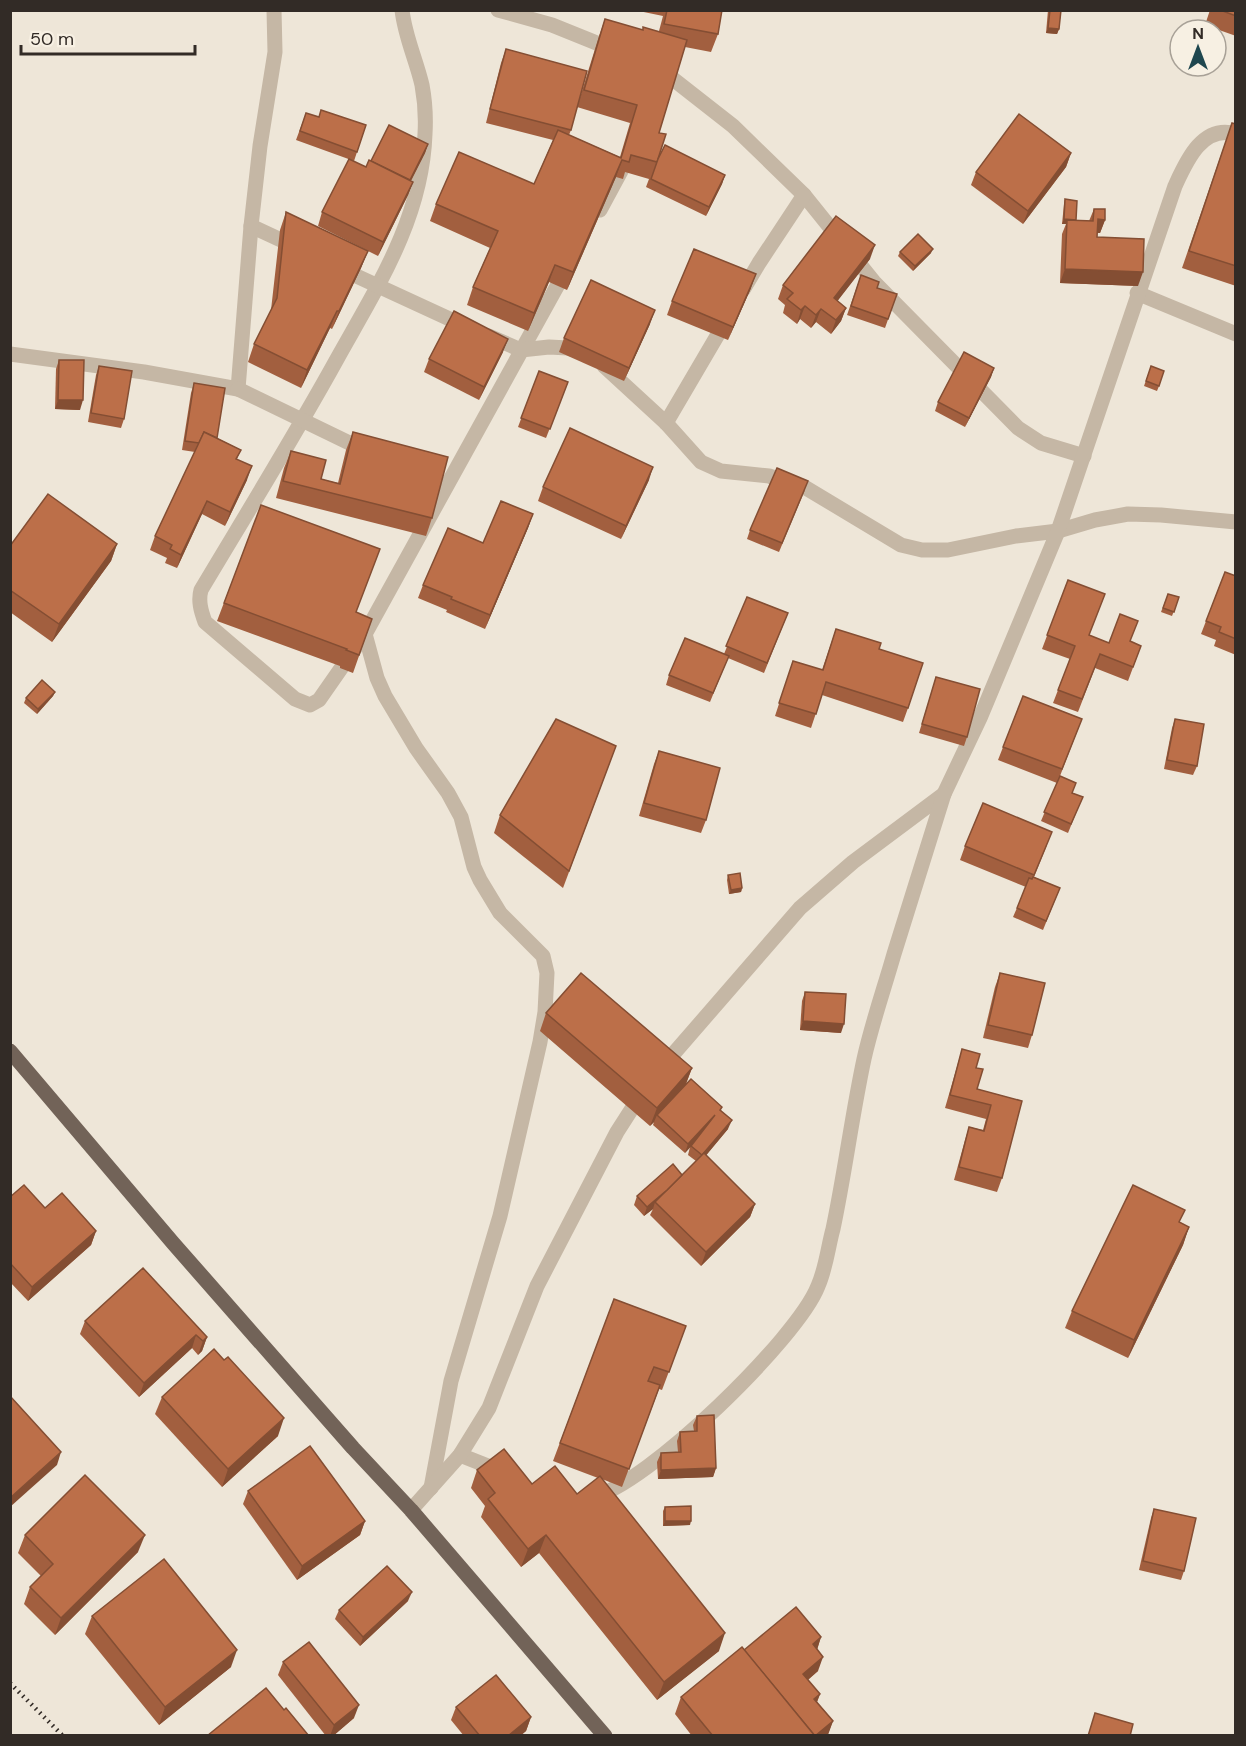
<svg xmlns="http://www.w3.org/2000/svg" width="1246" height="1746" font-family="'DM Sans',sans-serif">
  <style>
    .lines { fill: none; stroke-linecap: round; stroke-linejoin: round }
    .minor { stroke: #c5b7a5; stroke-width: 15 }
    .primary { stroke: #726358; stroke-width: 15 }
    .rail { stroke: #322b26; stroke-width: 4.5; stroke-dasharray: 1.5 4.5; stroke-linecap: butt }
    .wall { fill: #a25f3f }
    .shaded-wall { fill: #844e33 }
    .building { fill: #bc6f49; stroke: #844e33; stroke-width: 1.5 }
  </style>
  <rect width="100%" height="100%" fill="#eee6d8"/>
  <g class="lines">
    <g class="minor">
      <path d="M 402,10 C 405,37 416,59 422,85 C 425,101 426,117 425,134 C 422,219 377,287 337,359 C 294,437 247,513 201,590 C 198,601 201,611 205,622 L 295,699 L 310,705 L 319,700 L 365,634 L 566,270"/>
      <polyline points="498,10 552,25 614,50"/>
      <polyline points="657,71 673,79 733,126 804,195 874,282 1018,428 1041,443 1084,456"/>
      <polyline points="600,210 627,160"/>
      <polyline points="251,226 296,247"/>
      <polyline points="339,268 467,327"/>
      <polyline points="743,290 759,263 804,195"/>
      <polyline points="1137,293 1236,334"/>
      <polyline points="489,336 521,350 549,347 568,348 581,352"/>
      <polyline points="10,354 144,372 238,389 251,226 260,146 275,52 274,10"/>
      <polyline points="604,366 666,423 701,462 721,471 769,476 806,488 901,545 922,550 948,550 1016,536 1058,531 1095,520 1128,514 1161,515 1236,522"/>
      <polyline points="238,389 368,452"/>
      <polyline points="666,423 727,319"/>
      <polyline points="365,634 377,678 385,696 416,748 448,793 461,817 474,867 480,880 500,913 543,956 547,973 545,1012 540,1042 500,1216 451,1381 431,1488"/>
      <path d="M 662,1067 L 800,908 L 853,862 L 944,794 L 980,718 L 1058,531 L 1175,186 C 1186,162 1202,124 1236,134"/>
      <polyline points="460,1455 503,1472"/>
      <path d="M 593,1497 C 647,1485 798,1338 818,1286 C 826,1268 828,1247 833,1229 C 845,1172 852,1115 864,1059 C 872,1023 884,989 894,954 C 911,901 927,847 944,794"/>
      <polyline points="411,1510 460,1455 489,1408 537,1286 617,1132 642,1093"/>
    </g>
    <polyline class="primary" points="10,1051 173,1243 353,1448 411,1510 605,1736"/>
    <polyline class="rail" points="10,1683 63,1736"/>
  </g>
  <g class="wall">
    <polygon points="634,10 722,10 718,34 711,52 685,47 659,133 658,159 725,175 722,184 706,216 646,187 649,179 625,172 623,179 616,177 567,290 549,282 528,331 467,305 473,287 490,248 430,221 436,204 534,184 553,140 486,123 501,63 506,49 571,130 569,135 620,157 630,123 577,107 599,36 605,19 642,30 659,31 663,16"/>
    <polygon points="1048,10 1061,10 1059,29 1057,34 1046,33"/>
    <polygon points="1210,10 1236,10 1236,36 1205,25"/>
    <polygon points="306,113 318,117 366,125 354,161 296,140"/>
    <polygon points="1232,123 1236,124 1236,286 1182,268"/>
    <polygon points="428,144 425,153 411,181 413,182 408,195 378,256 318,226 322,212 371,161"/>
    <polygon points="1071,153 1066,167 1023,224 971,185 976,172"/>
    <polygon points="1065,199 1076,220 1089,221 1094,209 1105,220 1100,233 1097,233 1097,237 1138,286 1060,283 1062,234 1066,224 1062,224 1064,204"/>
    <polygon points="286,212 368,251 361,268 332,329 330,328 301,388 248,362 254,344 271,310 280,230"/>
    <polygon points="900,252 931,253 913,271 898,256"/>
    <polygon points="870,259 837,301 846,308 841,321 831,334 816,322 811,328 800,319 797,324 783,313 785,305 778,299 783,285"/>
    <polygon points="861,275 877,288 897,294 885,328 847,315"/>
    <polygon points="751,288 728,340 667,315 672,301"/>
    <polygon points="650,324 624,381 559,352 564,338"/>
    <polygon points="503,352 479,400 424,372 429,359"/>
    <polygon points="59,360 80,410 55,409 56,369"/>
    <polygon points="99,366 124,419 121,428 88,422 96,375"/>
    <polygon points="1151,366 1159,386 1157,391 1144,386"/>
    <polygon points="994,368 991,377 965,427 935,411 938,402"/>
    <polygon points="539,371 568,382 546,438 518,427"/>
    <polygon points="194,383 217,438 241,450 237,459 247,480 225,526 202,514 177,568 165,563 167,558 150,550 155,536 195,452 182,450 191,393"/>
    <polygon points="353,432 432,518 426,536 276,498 284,468 291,451 321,479 338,483 346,450"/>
    <polygon points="649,480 621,539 538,501 543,487"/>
    <polygon points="805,490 779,552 747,539 750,530"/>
    <polygon points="261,505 356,613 372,619 353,673 340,668 340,666 217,621"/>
    <polygon points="533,514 528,528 485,629 446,612 447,610 418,598 423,585 483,543"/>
    <polygon points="117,544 111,561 52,642 10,612 10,546"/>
    <polygon points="1225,572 1236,576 1236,655 1214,646 1216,640 1201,634"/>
    <polygon points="1068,580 1089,635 1109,643 1130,641 1141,646 1128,681 1095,668 1078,712 1053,703 1070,659 1042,649"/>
    <polygon points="1168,594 1179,597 1172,616 1161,612"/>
    <polygon points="747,597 788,613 764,673 728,658 710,702 666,685 669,675 724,654"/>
    <polygon points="836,629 879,649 908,708 903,722 822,695 811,728 775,716 793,661 822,670"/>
    <polygon points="936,677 967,737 964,746 919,733"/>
    <polygon points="55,692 53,696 37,714 24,703 26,698"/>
    <polygon points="1023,696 1082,719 1060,776 1073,793 1079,806 1068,833 1041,821 1057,783 998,760"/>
    <polygon points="1175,719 1197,766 1193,775 1164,769 1172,728"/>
    <polygon points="616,746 563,888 494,833 500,815"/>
    <polygon points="659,751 706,820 701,833 639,816 654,764"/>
    <polygon points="1047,845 1034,877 1060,888 1043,930 1013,917 1026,887 960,860 965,846"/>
    <polygon points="728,875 742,888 741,892 729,894 727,880"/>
    <polygon points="1000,973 1032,1035 1028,1048 983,1038 995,987"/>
    <polygon points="805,992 841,1033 800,1030 802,1001"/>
    <polygon points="546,1013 692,1068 686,1084 721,1110 728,1129 706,1155 755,1204 750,1217 701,1266 650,1215 653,1209 644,1216 634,1205 637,1196 682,1175 696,1161 688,1155 690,1147 685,1153 653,1125 654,1122 650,1126 540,1031"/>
    <polygon points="962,1049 976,1068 977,1089 1022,1101 1002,1178 997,1192 954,1180 965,1140 969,1127 983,1130 986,1119 945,1108 958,1063"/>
    <polygon points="10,1197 45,1208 96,1231 91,1245 28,1301 10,1282"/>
    <polygon points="1180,1222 1189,1227 1183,1245 1128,1358 1065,1328 1072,1311"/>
    <polygon points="143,1268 207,1337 202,1351 198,1355 192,1348 139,1397 80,1334 85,1321"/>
    <polygon points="614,1299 686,1326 662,1390 659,1389 622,1487 602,1479 719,1651 657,1700 539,1553 521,1567 481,1517 485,1506 471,1488 477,1470 577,1494 598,1478 553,1461"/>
    <polygon points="162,1397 278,1436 222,1487 155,1414"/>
    <polygon points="697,1416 716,1468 713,1477 658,1479 657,1462 661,1453 678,1452 677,1441 680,1432 694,1431 693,1425"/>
    <polygon points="248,1491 365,1521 360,1535 297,1580 243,1504"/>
    <polygon points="665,1507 690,1525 663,1526 663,1511"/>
    <polygon points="1154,1509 1184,1571 1181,1580 1139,1570 1151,1518"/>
    <polygon points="25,1535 138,1552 55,1635 24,1604 30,1587 41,1576 18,1553"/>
    <polygon points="408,1601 360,1646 335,1619 339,1610"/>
    <polygon points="92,1616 231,1667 159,1725 85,1634"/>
    <polygon points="821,1637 817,1649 818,1671 808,1680 820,1694 817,1702 833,1721 827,1736 692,1736 675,1714 681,1697 744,1650"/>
    <polygon points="283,1662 354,1718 333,1736 326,1736 278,1675"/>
    <polygon points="456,1707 531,1717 526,1731 520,1736 464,1736 451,1720"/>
  </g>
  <g class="shaded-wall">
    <polygon points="1048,28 1059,29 1057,34 1046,33"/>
    <polygon points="428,144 425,153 405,192 408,183"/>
    <polygon points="1071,153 1066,167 1023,224 1028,211"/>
    <polygon points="622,160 616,177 567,290 573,272"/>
    <polygon points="725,175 722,184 706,216 709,207"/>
    <polygon points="413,182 408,195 378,256 383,242"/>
    <polygon points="1064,219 1076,220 1067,220 1066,224 1062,224"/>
    <polygon points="1098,219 1105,220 1100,233 1093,233"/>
    <polygon points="875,245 870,259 829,312 834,298"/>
    <polygon points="933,249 931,253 913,271 915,266"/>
    <polygon points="368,251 361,268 332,329 339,311"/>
    <polygon points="555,265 549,282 528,331 534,313"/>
    <polygon points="1065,269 1143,272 1138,286 1060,283"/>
    <polygon points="756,274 751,288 728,340 733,327"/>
    <polygon points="805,306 800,319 797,324 801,310"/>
    <polygon points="846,308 841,321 831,334 836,320"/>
    <polygon points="821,309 816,322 811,328 816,315"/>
    <polygon points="655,310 650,324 624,381 629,368"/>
    <polygon points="337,311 330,328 301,388 307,370"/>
    <polygon points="508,339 503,352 479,400 484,387"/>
    <polygon points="994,368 991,377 965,427 969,418"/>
    <polygon points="58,400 83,400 80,410 55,409"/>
    <polygon points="252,466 247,480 225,526 230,512"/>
    <polygon points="653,467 649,480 621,539 626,526"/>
    <polygon points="207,501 202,514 177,568 181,555"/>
    <polygon points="533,514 528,528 485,629 490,615"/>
    <polygon points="117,544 111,561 52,642 59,624"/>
    <polygon points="55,692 53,696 37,714 38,709"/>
    <polygon points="742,888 741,892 729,894 731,890"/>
    <polygon points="803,1021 844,1024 841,1033 800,1030"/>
    <polygon points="692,1068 685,1086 657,1115 654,1122 650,1126 657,1108"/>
    <polygon points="715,1115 712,1124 685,1153 688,1144"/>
    <polygon points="732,1120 728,1129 699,1164 702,1155"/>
    <polygon points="683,1176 655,1202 653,1209 644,1216 647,1207"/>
    <polygon points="755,1204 750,1217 701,1266 706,1252"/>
    <polygon points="1189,1227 1183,1245 1128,1358 1134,1340"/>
    <polygon points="96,1231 91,1245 28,1301 32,1287"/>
    <polygon points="196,1335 192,1348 139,1397 144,1383"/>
    <polygon points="207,1337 202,1351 198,1355 203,1341"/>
    <polygon points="284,1418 278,1436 222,1487 228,1469"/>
    <polygon points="61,1452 57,1465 10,1507 10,1498"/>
    <polygon points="716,1468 713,1477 658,1479 661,1470"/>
    <polygon points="365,1521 360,1535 297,1580 302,1566"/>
    <polygon points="665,1521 691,1521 690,1525 663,1526"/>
    <polygon points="145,1535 138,1552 55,1635 61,1618"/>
    <polygon points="546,1535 539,1553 521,1567 528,1549"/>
    <polygon points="412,1592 408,1601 360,1646 363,1637"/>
    <polygon points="725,1633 719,1651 657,1700 664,1682"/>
    <polygon points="821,1637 817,1650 813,1644"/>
    <polygon points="237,1650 231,1667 159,1725 165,1707"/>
    <polygon points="823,1657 818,1671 798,1688 803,1674"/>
    <polygon points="820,1694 815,1707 814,1699"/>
    <polygon points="359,1705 354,1718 333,1736 330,1736 334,1725"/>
    <polygon points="531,1717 526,1731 520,1736 508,1736"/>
    <polygon points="833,1721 828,1735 815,1736"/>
  </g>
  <g class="building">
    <polygon points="667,10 722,10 718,34 664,24"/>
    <polygon points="1050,10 1061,10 1059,29 1048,28"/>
    <polygon points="1220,10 1236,10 1236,16"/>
    <polygon points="605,19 643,30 643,27 687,40 659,133 666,134 657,162 631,155 629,162 622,160 573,272 555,265 534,313 473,287 498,231 436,204 459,152 534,184 558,130 621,158 637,105 584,90"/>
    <polygon points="506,49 587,71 571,130 490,109"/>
    <polygon points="321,110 366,125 357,152 300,131 306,113 319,117"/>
    <polygon points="1019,114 1071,153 1028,211 976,172"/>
    <polygon points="1232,123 1236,124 1236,266 1189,251"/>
    <polygon points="389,125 428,144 410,180 371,161"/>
    <polygon points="665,145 725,175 709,207 651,179 658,159"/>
    <polygon points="349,159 366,167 369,160 413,182 383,242 322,212"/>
    <polygon points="1065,199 1077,201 1076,220 1064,219"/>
    <polygon points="1094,209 1105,209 1105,220 1098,219 1097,237 1144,239 1143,272 1065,269 1067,220 1093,221"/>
    <polygon points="286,212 368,251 339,311 337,311 307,370 254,344 277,298"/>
    <polygon points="836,216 875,245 834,298 846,308 836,320 821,309 816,315 805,306 801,310 787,299 793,293 783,285"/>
    <polygon points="918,234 933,249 915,266 900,252"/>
    <polygon points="694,249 756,274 733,327 672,301"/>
    <polygon points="861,275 879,282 877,288 897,294 888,319 851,306"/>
    <polygon points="591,280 655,310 629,368 564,338"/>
    <polygon points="454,311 508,339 484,387 429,359"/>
    <polygon points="964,352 994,368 969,418 938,402"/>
    <polygon points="59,360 84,360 83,400 58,400"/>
    <polygon points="99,366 132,371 124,419 91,413"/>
    <polygon points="1151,366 1164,371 1159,386 1146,381"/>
    <polygon points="539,371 568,382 550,429 521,418"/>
    <polygon points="194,383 225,388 217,438 204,432 199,443 185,441"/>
    <polygon points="570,428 653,467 626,526 543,487"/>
    <polygon points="204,432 241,450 236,459 252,466 230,512 207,501 181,555 170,549 172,545 155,536"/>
    <polygon points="353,432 448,457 432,518 283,481 291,451 326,460 321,479 340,484"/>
    <polygon points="777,468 808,481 782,543 750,530"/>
    <polygon points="48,494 117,544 59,624 10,590 10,546"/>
    <polygon points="501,501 533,514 490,615 451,599 452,597 423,585 448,528 483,543"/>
    <polygon points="261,505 380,549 356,612 372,619 359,655 346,650 347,649 224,603"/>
    <polygon points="1225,572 1236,576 1236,639 1219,632 1221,627 1206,621"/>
    <polygon points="1068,580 1105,594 1089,635 1109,643 1120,614 1138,621 1130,641 1141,646 1133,667 1100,654 1082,699 1058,690 1075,646 1047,635"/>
    <polygon points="1168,594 1179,597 1174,612 1163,608"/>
    <polygon points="747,597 788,613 767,663 726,646"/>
    <polygon points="836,629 881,643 879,649 923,663 908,708 826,682 816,714 779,703 793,661 823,670"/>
    <polygon points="685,638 729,656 713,693 669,675"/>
    <polygon points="936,677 980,689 967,737 922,724"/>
    <polygon points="42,680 55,692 38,709 26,698"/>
    <polygon points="1023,696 1082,719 1062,769 1003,747"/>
    <polygon points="556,719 616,746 569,871 500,815"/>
    <polygon points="1175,719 1204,724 1197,766 1167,760"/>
    <polygon points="659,751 720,768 706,820 644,803"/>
    <polygon points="1060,776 1076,783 1072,793 1083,797 1071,824 1044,812"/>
    <polygon points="983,803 1052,832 1034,875 965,846"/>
    <polygon points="740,873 742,888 731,890 728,875"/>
    <polygon points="1033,877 1060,888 1046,921 1017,908 1029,878 1032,879"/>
    <polygon points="581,973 692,1068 657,1108 546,1013"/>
    <polygon points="1000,973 1045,983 1032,1035 988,1025"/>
    <polygon points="805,992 846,994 844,1024 803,1021"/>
    <polygon points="962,1049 980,1054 976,1068 983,1069 977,1089 1022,1101 1002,1178 959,1167 969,1127 984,1131 991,1105 950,1095"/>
    <polygon points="691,1079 722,1107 720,1110 732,1120 702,1155 691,1146 715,1115 688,1144 657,1115"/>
    <polygon points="704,1153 755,1204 706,1252 655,1202"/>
    <polygon points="673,1164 682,1175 667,1190 647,1207 637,1196"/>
    <polygon points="24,1185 45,1208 62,1193 96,1231 32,1287 10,1263 10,1197"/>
    <polygon points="1133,1185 1185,1210 1179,1222 1189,1227 1134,1340 1072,1311"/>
    <polygon points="143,1268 207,1337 203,1341 196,1335 144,1383 85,1321"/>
    <polygon points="614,1299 686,1326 669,1372 654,1367 648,1381 660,1385 629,1469 560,1443"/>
    <polygon points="214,1349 224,1360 228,1357 284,1418 228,1469 162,1397"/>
    <polygon points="10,1396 61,1452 10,1498"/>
    <polygon points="714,1415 716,1468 661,1470 661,1453 681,1452 680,1432 697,1431 697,1416"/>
    <polygon points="310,1446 365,1521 302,1566 248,1491"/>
    <polygon points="504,1449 532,1484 555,1466 577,1494 600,1476 725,1633 664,1682 546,1535 528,1549 488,1499 495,1493 477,1470"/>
    <polygon points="85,1475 145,1535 61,1618 30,1587 53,1564 25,1535"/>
    <polygon points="691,1506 691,1521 665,1521 665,1507"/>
    <polygon points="1154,1509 1196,1518 1184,1571 1143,1561"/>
    <polygon points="164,1559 237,1650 165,1707 92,1616"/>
    <polygon points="387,1566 412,1592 363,1637 339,1610"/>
    <polygon points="796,1607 821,1637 813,1644 823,1657 803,1674 820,1694 814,1699 833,1721 815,1736 744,1650"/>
    <polygon points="309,1642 359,1705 334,1725 283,1662"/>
    <polygon points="742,1647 815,1736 713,1736 681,1697"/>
    <polygon points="496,1675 531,1717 508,1736 480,1736 456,1707"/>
    <polygon points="266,1688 284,1710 286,1708 309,1736 207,1736"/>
    <polygon points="1095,1713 1133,1724 1130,1736 1088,1736"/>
  </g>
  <rect width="1246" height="1746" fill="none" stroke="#322b26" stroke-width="24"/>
  <g transform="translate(1198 48)"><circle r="28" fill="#f7f0e3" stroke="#a8a197" stroke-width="1.5"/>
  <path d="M0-4.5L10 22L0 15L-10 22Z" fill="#1f474f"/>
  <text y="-9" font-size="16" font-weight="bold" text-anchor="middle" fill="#322b26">N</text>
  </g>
  <path d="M21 45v9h174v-9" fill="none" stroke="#322b26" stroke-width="3"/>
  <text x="30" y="45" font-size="18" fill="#322b26" stroke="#f7f0e3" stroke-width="4.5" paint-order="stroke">50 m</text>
</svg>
